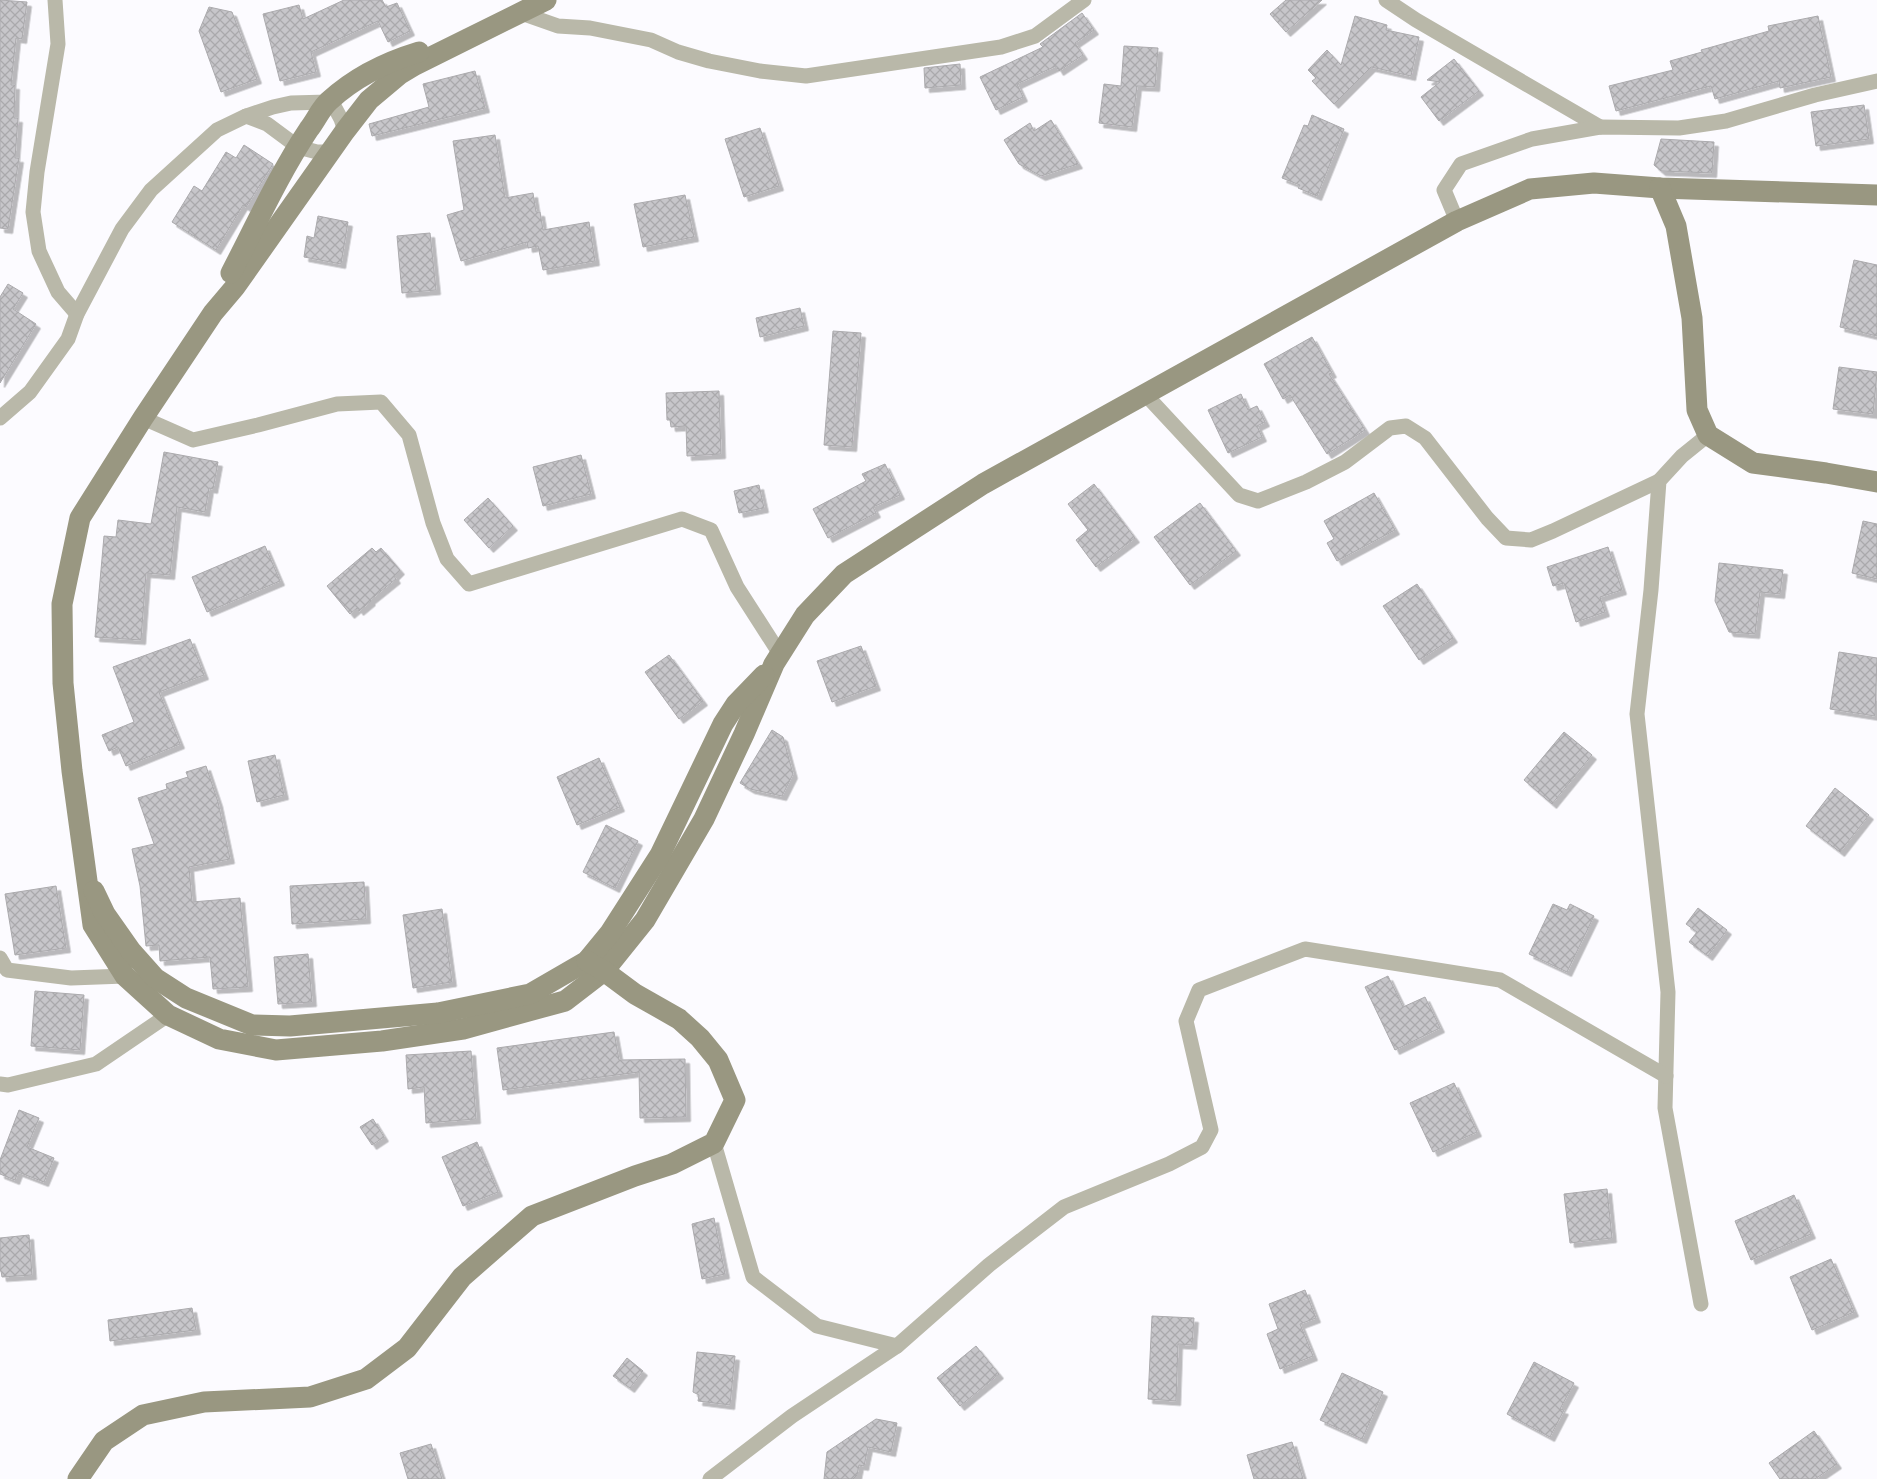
<svg xmlns="http://www.w3.org/2000/svg" width="1877" height="1479" font-family="'Alegreya Sans',sans-serif">
  <style>
    .building { fill: url(#building-cross-hatch); stroke: #abaaad; filter: url(#shadow) }
    .lines { fill: none; stroke-linecap: round; stroke-linejoin: round }
    .street { stroke: #b9b8a9; stroke-width: 15 }
    .secondary { stroke: #999781; stroke-width: 21 }
  </style>
  <defs>
    <pattern id="building-cross-hatch" width="8" height="8" patternUnits="userSpaceOnUse" patternTransform="scale(1.25)"><rect width="8" height="8" fill="#c7c6ca"/><path d="M0 0l8 8M0 8l8-8" fill="none" stroke="#aaa9ac"/></pattern>
    <filter id="shadow"><feDropShadow dx="4.5" dy="4.5" stdDeviation="0" flood-color="#0004"/></filter>
  </defs>
  <rect width="100%" height="100%" fill="#fcfbff"/>
  <g class="building">
    <polygon points="0,0 27,2 22,39 16,38 11,85 15,85 14,118 18,118 15,158 19,158 8,229 0,228"/>
    <polygon points="344,0 382,0 386,7 397,3 410,31 388,42 378,21 311,52 316,72 280,81 263,14 299,5 303,19"/>
    <polygon points="1286,0 1322,0 1286,32 1270,14"/>
    <polygon points="209,7 232,12 257,79 221,92 199,31"/>
    <polygon points="1082,13 1094,30 1075,43 1083,55 1059,71 1056,66 1017,84 1023,97 996,110 980,77 1043,47 1040,44"/>
    <polygon points="1355,16 1387,25 1386,30 1419,37 1411,76 1371,67 1334,104 1312,81 1316,78 1308,70 1327,50 1341,65"/>
    <polygon points="1818,16 1831,77 1780,88 1779,81 1715,99 1711,86 1616,111 1609,86 1673,70 1670,61 1702,52 1701,50 1769,31 1768,26"/>
    <polygon points="1124,46 1158,48 1155,87 1137,86 1132,127 1099,123 1104,84 1121,86"/>
    <polygon points="1454,59 1479,91 1439,121 1421,97 1440,82 1427,80"/>
    <polygon points="960,64 961,85 925,88 924,68"/>
    <polygon points="475,71 485,108 372,136 369,124 429,107 423,84"/>
    <polygon points="1864,105 1869,139 1816,146 1811,112"/>
    <polygon points="1312,115 1344,129 1317,196 1298,188 1300,185 1282,178 1304,125 1308,126"/>
    <polygon points="1051,120 1078,164 1041,176 1019,164 1004,140 1030,123 1034,131"/>
    <polygon points="760,128 779,186 744,197 725,139"/>
    <polygon points="495,135 505,198 533,193 536,212 540,212 543,230 589,222 595,261 543,270 538,246 528,248 527,242 461,261 447,215 464,210 453,141"/>
    <polygon points="1661,139 1714,142 1712,173 1661,171 1654,165"/>
    <polygon points="244,145 273,164 246,207 243,205 216,250 172,222 194,186 202,191 226,152 236,158"/>
    <polygon points="685,195 694,237 643,247 634,204"/>
    <polygon points="318,216 348,222 341,264 304,257 307,236 314,238"/>
    <polygon points="430,233 436,290 402,293 397,236"/>
    <polygon points="1854,260 1877,265 1877,336 1840,327"/>
    <polygon points="8,284 23,293 13,309 36,324 0,383 0,297"/>
    <polygon points="800,308 804,326 760,337 756,318"/>
    <polygon points="833,331 861,333 852,447 824,445"/>
    <polygon points="1312,337 1332,373 1329,374 1365,430 1327,454 1290,395 1283,399 1264,364"/>
    <polygon points="1839,367 1877,372 1873,414 1833,409"/>
    <polygon points="719,391 721,454 687,456 686,426 671,427 670,420 667,420 666,393"/>
    <polygon points="1241,394 1248,410 1257,406 1265,422 1257,426 1262,437 1228,453 1208,410"/>
    <polygon points="164,452 218,462 213,489 209,488 205,512 177,507 170,575 146,573 141,640 95,637 104,536 116,537 118,520 151,524"/>
    <polygon points="581,455 591,494 543,506 533,467"/>
    <polygon points="885,464 900,495 873,507 876,513 828,538 813,509 866,481 862,474"/>
    <polygon points="1094,484 1135,538 1096,567 1076,540 1088,530 1068,504"/>
    <polygon points="759,485 764,508 739,513 734,491"/>
    <polygon points="1374,493 1395,530 1337,561 1327,543 1334,539 1324,521"/>
    <polygon points="488,498 513,526 489,548 464,520"/>
    <polygon points="1200,503 1236,551 1190,585 1154,537"/>
    <polygon points="1863,521 1877,524 1877,579 1852,573"/>
    <polygon points="265,546 280,581 207,612 192,577"/>
    <polygon points="1608,547 1622,590 1600,597 1605,612 1576,622 1564,583 1553,586 1547,567"/>
    <polygon points="372,548 376,552 381,548 400,570 394,576 396,579 370,600 371,601 359,611 357,608 350,614 327,586"/>
    <polygon points="1719,563 1783,570 1780,594 1760,592 1755,634 1729,632 1715,601"/>
    <polygon points="1417,584 1453,638 1419,660 1383,606"/>
    <polygon points="190,639 204,675 159,692 180,744 126,766 118,747 109,751 102,735 134,722 113,667"/>
    <polygon points="861,646 876,686 832,702 817,661"/>
    <polygon points="1839,652 1877,658 1875,716 1830,709"/>
    <polygon points="669,655 703,701 679,719 645,672"/>
    <polygon points="772,730 783,737 793,774 782,796 750,789 740,783"/>
    <polygon points="1564,732 1592,755 1552,804 1524,780"/>
    <polygon points="275,755 284,795 257,802 248,761"/>
    <polygon points="599,758 620,807 577,825 557,777"/>
    <polygon points="206,766 218,802 230,859 189,867 192,902 240,898 248,987 213,989 210,957 160,961 159,945 146,946 140,886 132,849 154,844 138,798 167,789 166,784 188,777 186,772"/>
    <polygon points="1835,788 1869,815 1840,852 1806,826"/>
    <polygon points="606,825 638,841 615,888 583,872"/>
    <polygon points="364,882 366,919 292,924 290,886"/>
    <polygon points="56,886 66,948 15,955 5,894"/>
    <polygon points="1553,904 1567,910 1570,904 1594,916 1567,972 1529,954"/>
    <polygon points="1698,908 1727,930 1708,956 1689,942 1697,932 1686,924"/>
    <polygon points="442,909 452,982 413,988 403,915"/>
    <polygon points="308,954 312,1002 278,1004 274,957"/>
    <polygon points="1388,976 1403,1007 1425,997 1440,1028 1395,1050 1365,987"/>
    <polygon points="35,991 84,995 80,1050 31,1046"/>
    <polygon points="614,1032 619,1060 685,1059 686,1117 640,1118 639,1072 503,1090 497,1048"/>
    <polygon points="471,1051 476,1119 426,1123 424,1087 408,1089 406,1055"/>
    <polygon points="1454,1083 1477,1132 1433,1152 1410,1103"/>
    <polygon points="19,1110 39,1118 27,1147 54,1158 44,1182 18,1172 15,1180 0,1174 0,1160"/>
    <polygon points="373,1119 384,1137 372,1145 360,1127"/>
    <polygon points="477,1142 498,1192 463,1206 442,1157"/>
    <polygon points="1607,1189 1612,1238 1570,1243 1564,1194"/>
    <polygon points="1794,1195 1811,1234 1751,1260 1735,1221"/>
    <polygon points="714,1218 725,1274 702,1279 692,1224"/>
    <polygon points="29,1235 32,1275 2,1277 1,1271 0,1271 0,1238"/>
    <polygon points="1831,1259 1854,1312 1812,1330 1790,1277"/>
    <polygon points="1305,1290 1316,1318 1300,1324 1313,1356 1280,1369 1267,1334 1278,1329 1269,1304"/>
    <polygon points="192,1308 196,1330 110,1341 108,1320"/>
    <polygon points="1152,1316 1194,1318 1192,1345 1178,1344 1176,1401 1148,1399"/>
    <polygon points="976,1346 999,1374 960,1406 937,1378"/>
    <polygon points="697,1352 735,1356 730,1405 698,1401 699,1395 693,1392"/>
    <polygon points="627,1358 643,1371 630,1388 613,1376"/>
    <polygon points="1534,1362 1574,1383 1560,1409 1564,1410 1550,1437 1507,1414"/>
    <polygon points="1342,1373 1383,1392 1362,1439 1320,1420"/>
    <polygon points="876,1419 897,1423 891,1452 868,1447 864,1466 859,1465 857,1475 853,1479 824,1479 827,1452"/>
    <polygon points="1814,1431 1837,1464 1815,1479 1780,1479 1769,1463"/>
    <polygon points="1292,1442 1303,1479 1254,1479 1247,1455"/>
    <polygon points="431,1444 442,1479 408,1479 400,1453"/>
  </g>
  <g class="lines">
    <g class="street">
      <polyline points="55,0 58,44 37,172 33,212 39,251 58,292 77,314"/>
      <polyline points="1386,0 1416,20 1600,127"/>
      <polyline points="521,13 558,26 590,28 651,40 678,52 709,61 760,71 806,76 1001,47 1035,36 1084,0"/>
      <polyline points="246,116 267,124 298,147 317,152 330,152"/>
      <polyline points="1457,221 1444,190 1461,164 1532,139 1600,127 1679,128 1726,121 1815,95 1877,81"/>
      <polyline points="1145,394 1239,495 1258,501 1306,482 1345,462 1390,428 1406,426 1425,438 1487,518 1506,538 1531,540 1553,531 1659,481"/>
      <polyline points="0,418 30,392 68,339 77,314 122,229 151,190 217,130 246,116 273,107 291,103 328,102 334,106 341,119 345,131"/>
      <polyline points="143,418 193,440 258,425 337,404 381,402 409,435 433,523 447,559 469,584 682,519 711,530 737,587 780,654"/>
      <polyline points="0,958 7,970 71,978 125,976"/>
      <polyline points="0,1084 8,1085 96,1064 168,1015"/>
      <polyline points="1701,1304 1665,1108 1668,992 1637,714 1651,590 1659,481 1682,456 1708,435"/>
      <polyline points="897,1346 989,1265 1064,1207 1169,1164 1202,1147 1211,1130 1186,1021 1199,990 1305,949 1500,980 1666,1076"/>
      <polyline points="710,1479 792,1416 897,1346 817,1326 753,1277 714,1143"/>
    </g>
    <g class="secondary">
      <polyline points="546,0 415,65 400,74 369,100 345,131 235,287 213,313 143,418 80,518 62,604 63,683 72,771 93,925 125,976 168,1015 219,1039 276,1050 382,1041 463,1029 565,1001 604,971 645,920 704,819 744,734 774,664 805,615 844,574 983,484 1457,221 1530,189 1594,183 1660,188 1877,195"/>
      <polyline points="1660,188 1676,226 1692,318 1697,410 1708,435 1753,463 1826,473 1877,482"/>
      <path d="M 231,273 C 256,225 279,174 309,129 C 316,120 321,108 329,101 C 355,77 386,62 419,52"/>
      <polyline points="94,891 105,914 131,951 155,978 186,998 252,1025 290,1026 438,1013 530,994 587,961 610,933 660,855 723,724 736,704 764,675"/>
      <polyline points="78,1479 104,1441 143,1415 204,1402 310,1397 366,1379 407,1348 462,1277 532,1216 635,1176 672,1164 714,1143 735,1100 718,1060 700,1038 679,1019 635,994 604,971 587,961"/>
    </g>
  </g>
</svg>
